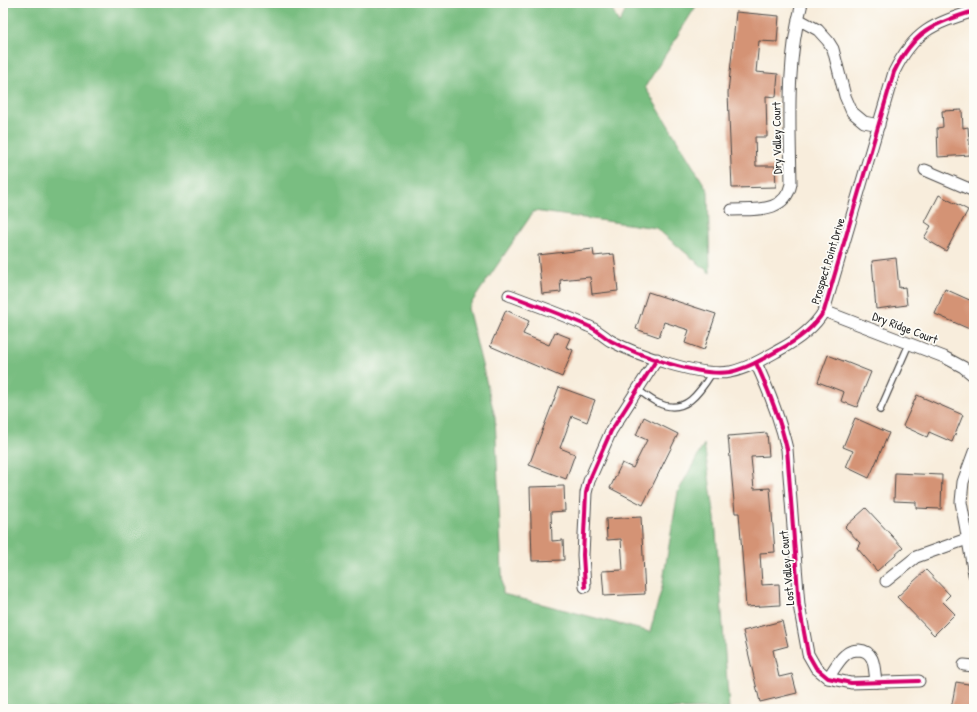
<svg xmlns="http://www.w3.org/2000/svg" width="977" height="712" font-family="'Patrick Hand',sans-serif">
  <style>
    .forest { fill: #79be81; stroke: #527456 }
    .building { fill: #d49374 }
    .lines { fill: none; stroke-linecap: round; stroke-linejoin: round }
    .service-casing { stroke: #4a4846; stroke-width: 8 }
    .minor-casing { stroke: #4a4846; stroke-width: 13 }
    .service { stroke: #fff; stroke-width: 5.5 }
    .minor { stroke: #fff; stroke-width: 11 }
    .cycleway-casing { stroke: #fdfcf7; stroke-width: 6 }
    .cycleway { stroke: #d6006c; stroke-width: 4 }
    .labels { text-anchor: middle; stroke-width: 3.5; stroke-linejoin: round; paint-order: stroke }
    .street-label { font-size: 12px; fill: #2b2b2b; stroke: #fdfcf7 }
  </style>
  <rect width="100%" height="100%" fill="#fdfcf7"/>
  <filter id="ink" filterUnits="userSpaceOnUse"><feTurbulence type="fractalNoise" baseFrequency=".025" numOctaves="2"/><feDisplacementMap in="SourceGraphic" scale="8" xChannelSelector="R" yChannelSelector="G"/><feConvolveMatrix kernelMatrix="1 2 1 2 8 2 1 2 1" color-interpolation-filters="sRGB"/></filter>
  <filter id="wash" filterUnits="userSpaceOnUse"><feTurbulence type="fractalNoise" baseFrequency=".012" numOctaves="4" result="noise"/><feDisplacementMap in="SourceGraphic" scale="16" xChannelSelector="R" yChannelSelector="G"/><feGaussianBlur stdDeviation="0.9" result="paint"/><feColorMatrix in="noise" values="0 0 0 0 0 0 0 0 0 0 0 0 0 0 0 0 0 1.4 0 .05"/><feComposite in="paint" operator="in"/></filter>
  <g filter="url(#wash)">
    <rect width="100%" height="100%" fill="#f8eddc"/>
    <polygon class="forest" points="3,3 609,3 619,24 629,3 698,3 645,87 708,191 710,273 656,228 534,211 468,308 495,417 503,594 650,632 662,587 678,492 704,444 715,518 729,709 3,709"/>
    <g id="blocks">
      <g class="building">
        <polygon points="736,12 779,16 777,42 759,41 756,72 778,74 776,97 766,96 767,137 755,137 756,166 775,166 776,187 732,188 728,93"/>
        <polygon points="962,110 963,128 968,127 970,155 938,157 937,128 943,127 942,111"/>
        <polygon points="939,195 968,210 946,251 924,238 931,226 925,222"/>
        <polygon points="593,249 594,256 614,254 618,291 592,294 590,277 560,280 561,292 542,294 538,255"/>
        <polygon points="896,258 899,288 905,287 907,305 876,309 872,261"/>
        <polygon points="945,289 974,302 974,331 935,314"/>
        <polygon points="648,292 716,314 704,350 685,343 689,330 664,322 659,337 636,329"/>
        <polygon points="506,310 529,321 523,334 549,345 555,332 570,338 566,347 573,350 562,377 490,346"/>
        <polygon points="828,355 871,372 857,407 841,401 844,392 818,382"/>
        <polygon points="559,387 595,400 587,422 572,416 560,448 575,454 566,479 529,465"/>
        <polygon points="917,395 963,415 952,442 929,432 927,437 903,426"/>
        <polygon points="644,417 678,434 643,505 610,488 622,463 633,468 647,440 636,435"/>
        <polygon points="855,418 889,433 869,478 846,467 853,451 843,447"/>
        <polygon points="767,433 769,456 751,457 754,489 770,488 775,552 760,553 762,585 779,584 780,605 746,607 739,513 735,513 728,436"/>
        <polygon points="895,473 942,475 941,509 916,508 916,502 894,501"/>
        <polygon points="564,486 565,511 551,512 552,541 563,540 564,560 532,561 530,487"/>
        <polygon points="866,508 903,548 877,571 857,548 860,543 845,527"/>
        <polygon points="641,517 645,594 604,596 602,571 623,570 621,539 607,540 606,519"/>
        <polygon points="926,570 950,595 943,602 955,614 934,635 897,597"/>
        <polygon points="782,621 788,646 773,650 779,677 792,674 797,693 760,702 743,631"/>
        <polygon points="956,682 974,685 974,709 951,709"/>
      </g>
    </g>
  </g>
  <g filter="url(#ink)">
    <use href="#blocks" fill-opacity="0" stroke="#4a4846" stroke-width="1"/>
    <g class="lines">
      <g class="service-casing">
        <g id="service">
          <path d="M 637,389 C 644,394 651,400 658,403 C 685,416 700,392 712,373"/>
          <polyline points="880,410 909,344"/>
        </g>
      </g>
      <g class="minor-casing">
        <g id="minor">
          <polyline points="798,19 818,30 828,41 833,49 845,96 852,112 864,122 879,125"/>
          <polyline points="925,170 974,191"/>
          <path d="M 732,210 C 756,209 785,213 791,184 C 790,123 786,62 802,3"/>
          <path d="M 509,295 C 535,305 562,314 588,326 C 596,329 603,336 611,341 C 637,355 700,377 730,372 C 748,368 763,359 779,350 C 796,341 814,328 824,311 L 894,72 C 914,31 933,24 974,11"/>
          <polyline points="824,311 944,357 963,367 974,376"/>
          <path d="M 756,363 C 769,391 780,419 787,449 L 799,605 L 808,654 L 816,668 L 828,678 L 851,683 L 919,681"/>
          <polyline points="974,452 963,482 961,502 974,574"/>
          <polyline points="886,581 916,557 967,539"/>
          <polyline points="585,587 583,555 586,493 589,481 611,431 657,359"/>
          <polyline points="964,665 974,666"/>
          <path d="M 828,678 C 833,671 838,661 845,655 C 848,652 854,650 859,650 C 876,651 874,670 876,682"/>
        </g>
      </g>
      <use href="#service" class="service"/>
      <use href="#minor" class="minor"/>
      <g class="cycleway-casing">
        <g id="cycleway">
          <path d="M 509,295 C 535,305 562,314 588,326 C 596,329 603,336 611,341 C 637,355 700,377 730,372 C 748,368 763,359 779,350 C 796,341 814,328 824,311 L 894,72 C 914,31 933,24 974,11"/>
          <path d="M 756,363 C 769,391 780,419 787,449 L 799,605 L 808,654 L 816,668 L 828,678 L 851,683 L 919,681"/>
          <polyline points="585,587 583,555 586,493 589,481 611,431 657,359"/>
        </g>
      </g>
      <use href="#cycleway" class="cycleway"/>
    </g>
  </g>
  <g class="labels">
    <g class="street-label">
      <text transform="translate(777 138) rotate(-91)" y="4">Dry Valley Court</text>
      <text transform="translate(828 261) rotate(-73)" y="4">Prospect Point Drive</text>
      <text transform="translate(905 328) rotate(21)" y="4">Dry Ridge Court</text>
      <text transform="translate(787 568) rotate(-95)" y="4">Lost Valley Court</text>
    </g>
  </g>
  <rect width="977" height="712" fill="none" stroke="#fdfcf7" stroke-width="16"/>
</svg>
